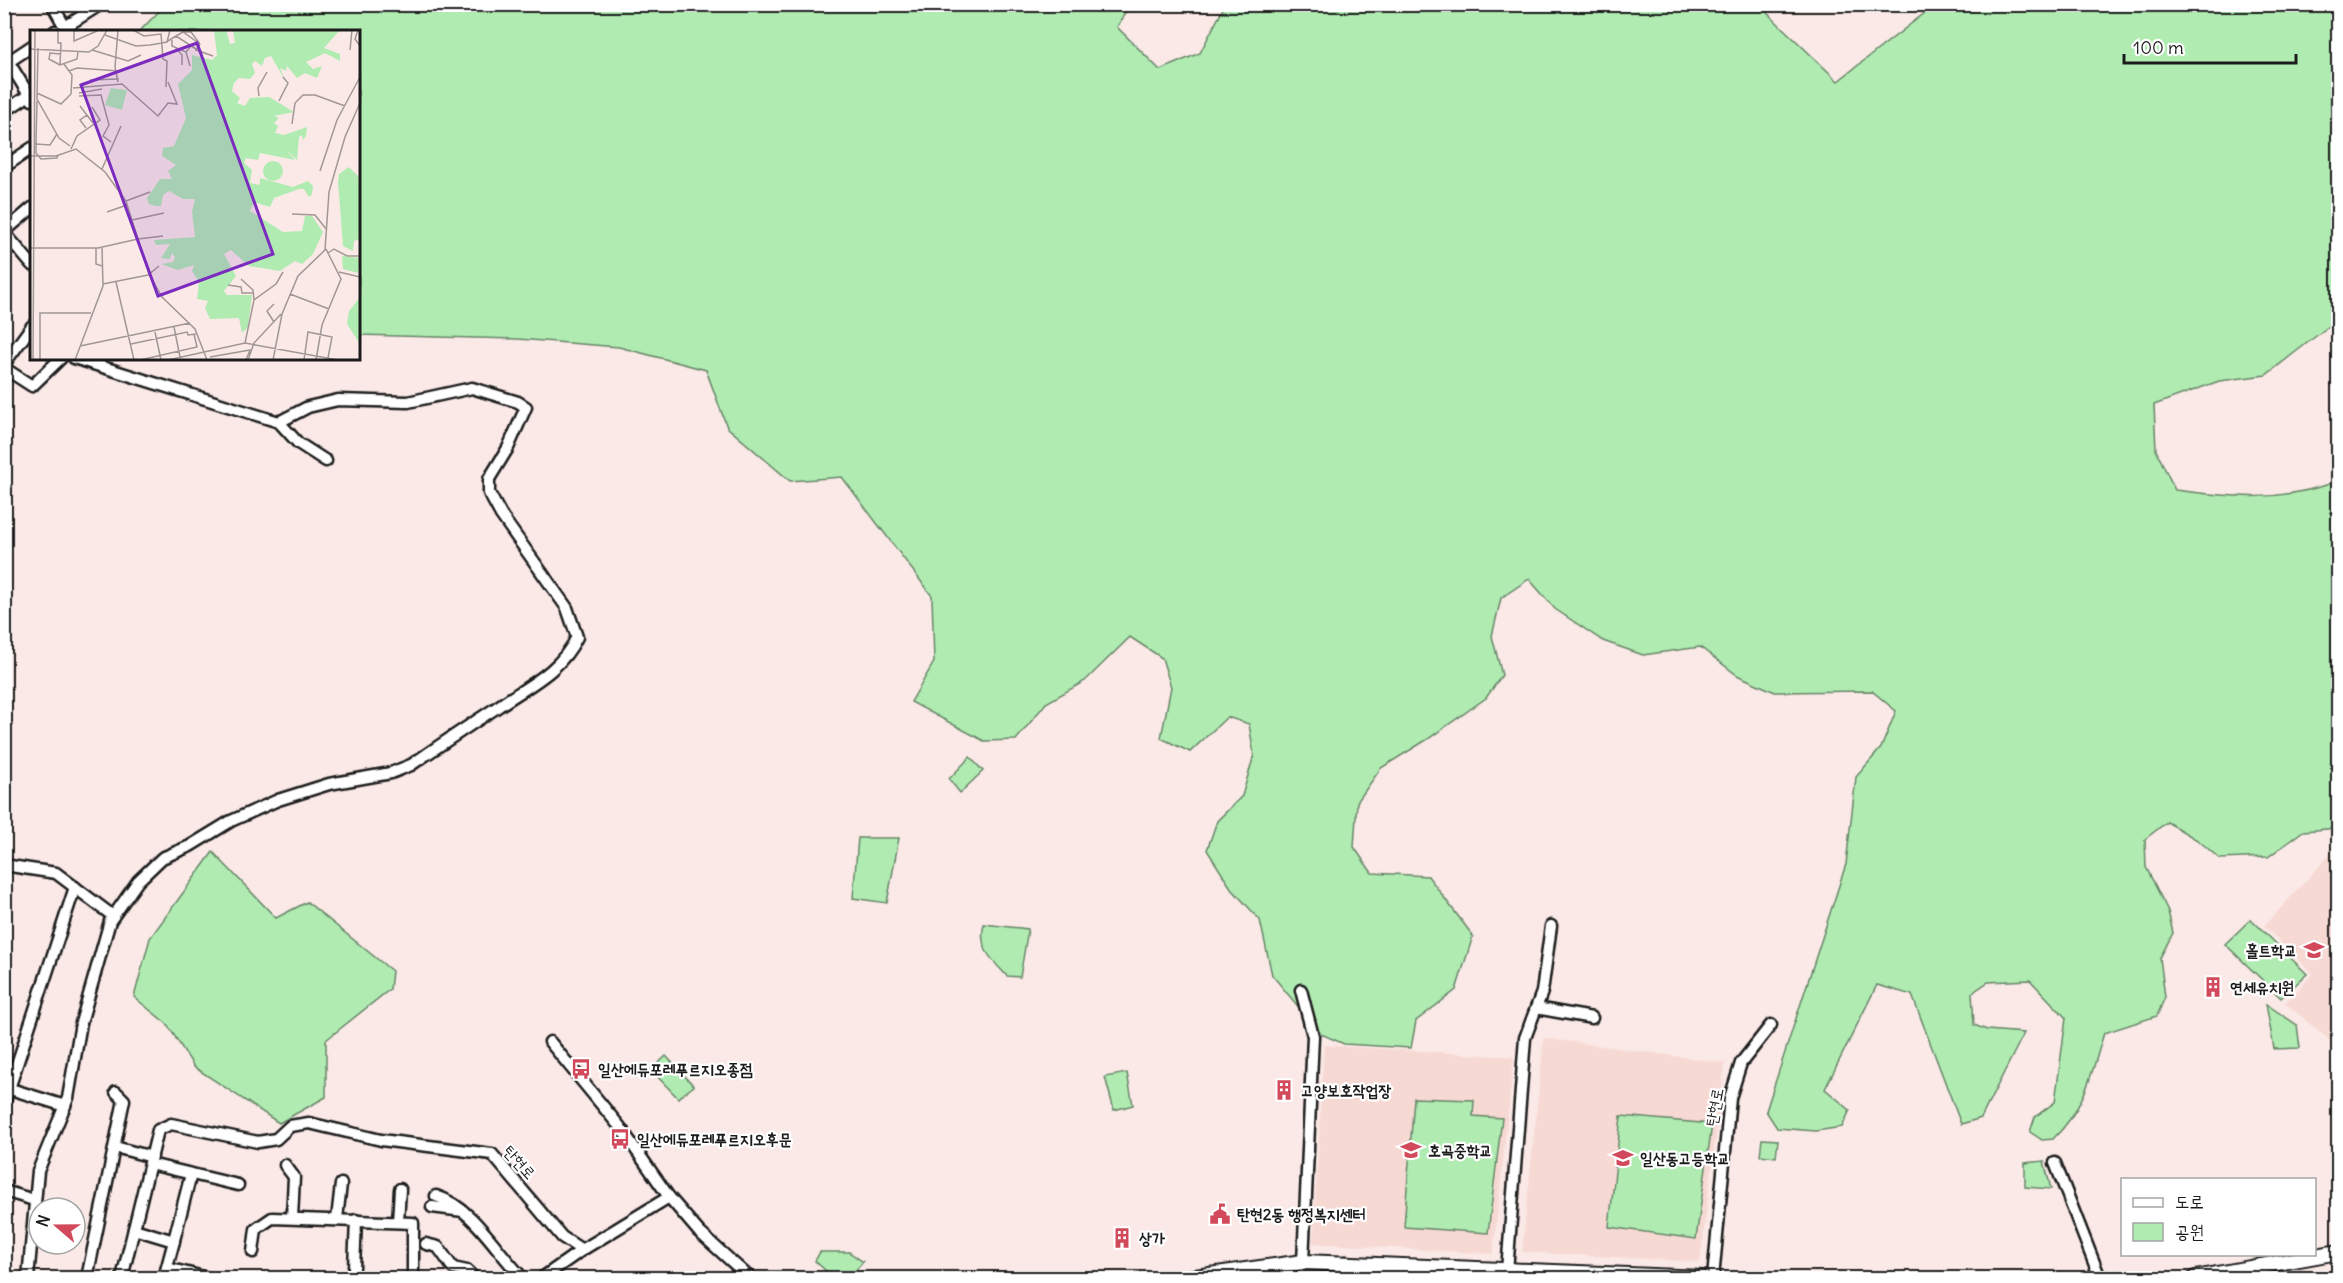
<svg xmlns="http://www.w3.org/2000/svg" width="2343" height="1283" font-family="Delius,'Poor Story',sans-serif">
  <style>
    .built { fill: #f7d9d4 }
    .green { fill: #b0ecb2; stroke: #668467; stroke-width: 1.5 }
    .lines { fill: none; stroke-linecap: round; stroke-linejoin: round }
    .minor-casing { stroke: #1c1c1c; stroke-width: 15 }
    .major-casing { stroke: #1c1c1c; stroke-width: 18 }
    .minor { stroke: #fff; stroke-width: 10 }
    .major { stroke: #fff; stroke-width: 14 }
    .labels { text-anchor: middle; stroke-width: 4.5; stroke-linejoin: round; paint-order: stroke }
    .poi-label { font-size: 16px; font-weight: bold; fill: #1c1c1c; stroke: #fff; text-anchor: start }
    .street-label { font-size: 16px; fill: #1c1c1c; stroke: #fff }
    .inset-road { fill: none; stroke: #a19795; stroke-width: 1.5 }
    .view { fill: #7b2cbf; fill-opacity: 0.15; stroke: #7b2cbf; stroke-width: 3 }
    .inset-edge { fill: none; stroke: #1c1c1c; stroke-width: 3 }
  </style>
  <rect width="100%" height="100%" fill="#fae9e6"/>
  <filter id="ink" filterUnits="userSpaceOnUse"><feTurbulence type="fractalNoise" baseFrequency=".0167" numOctaves="2"/><feDisplacementMap in="SourceGraphic" scale="12" xChannelSelector="R" yChannelSelector="G"/><feConvolveMatrix kernelMatrix="1 2 1 2 8 2 1 2 1" color-interpolation-filters="sRGB"/></filter>
  <g filter="url(#ink)">
    <g class="built">
      <polygon points="2338,846 2338,1047 2285,1003 2313,974 2264,926"/>
      <polygon points="1544,1038 1725,1063 1700,1262 1522,1252"/>
      <polygon points="1324,1045 1514,1057 1493,1254 1313,1243"/>
    </g>
    <g class="green">
      <path d="M 166,4 L 1130,4 L 1117,27 L 1160,70 L 1200,53 L 1225,5 L 1767,4 L 1763,9 L 1838,81 L 1935,5 L 2338,5 L 2338,319 L 2266,375 L 2219,381 L 2154,405 L 2156,450 L 2175,490 C 2235,498 2281,502 2338,481 L 2338,828 L 2303,831 L 2268,857 L 2220,859 L 2199,841 L 2167,822 L 2145,839 L 2146,867 L 2168,911 L 2173,933 L 2160,958 L 2165,997 L 2157,1016 L 2104,1033 C 2091,1075 2085,1108 2053,1139 L 2042,1140 L 2030,1132 L 2035,1117 L 2055,1102 L 2066,1018 L 2030,980 L 1988,982 L 1972,993 L 1974,1025 L 1987,1030 L 2024,1033 L 1981,1118 L 1961,1124 L 1912,995 L 1877,985 L 1825,1089 L 1850,1110 L 1842,1127 L 1816,1131 L 1777,1128 L 1766,1111 L 1846,864 L 1856,777 L 1881,748 L 1896,711 L 1872,691 L 1775,692 L 1737,675 L 1700,647 L 1643,655 L 1603,641 L 1555,609 L 1529,579 L 1501,598 L 1492,636 L 1502,675 L 1486,698 L 1428,739 L 1381,768 L 1357,802 L 1354,847 L 1372,873 L 1428,876 L 1473,936 L 1456,990 L 1416,1021 L 1411,1048 L 1344,1044 L 1321,1034 L 1272,975 L 1260,920 L 1231,888 L 1207,850 L 1217,821 L 1242,796 L 1254,755 L 1249,724 L 1227,717 L 1190,752 L 1161,738 L 1171,687 L 1162,658 L 1130,637 L 1085,681 L 1046,703 L 1016,740 L 984,741 L 911,702 L 934,662 L 932,596 L 842,477 L 790,481 L 727,427 L 706,370 L 619,347 L 518,339 L 359,335 L 358,32 L 139,32 Z"/>
      <polygon points="970,757 983,771 960,793 949,779"/>
      <polygon points="858,838 899,838 887,903 853,898"/>
      <polygon points="213,852 276,918 307,902 392,971 390,989 326,1040 326,1097 279,1123 194,1067 167,1024 134,997 150,938"/>
      <polygon points="2251,919 2307,974 2281,998 2225,944"/>
      <path d="M 984,924 L 1028,929 L 1020,977 L 1007,976 C 991,959 978,948 984,924 Z"/>
      <polygon points="2266,1004 2297,1025 2300,1048 2274,1049"/>
      <polygon points="666,1056 694,1086 678,1098 651,1070"/>
      <polygon points="1127,1073 1133,1105 1114,1110 1105,1077"/>
      <polygon points="1414,1098 1474,1100 1473,1116 1502,1118 1488,1233 1404,1227"/>
      <polygon points="1621,1116 1712,1124 1696,1239 1609,1227"/>
      <polygon points="1762,1139 1778,1140 1776,1157 1760,1155"/>
      <polygon points="2044,1161 2051,1189 2025,1187 2025,1163"/>
      <polygon points="820,1252 849,1252 863,1262 849,1278 834,1278 815,1261"/>
    </g>
    <g class="lines">
      <g class="minor-casing">
        <g id="minor">
          <polyline points="52,4 65,27 101,4"/>
          <polyline points="54,32 55,31"/>
          <polyline points="8,61 32,100"/>
          <polyline points="5,64 32,46"/>
          <polyline points="4,112 29,95"/>
          <polyline points="4,167 32,148"/>
          <polyline points="32,208 4,232 32,265"/>
          <polyline points="74,358 279,422 298,443 326,461"/>
          <polyline points="4,364 32,326"/>
          <polyline points="4,368 32,386 61,358"/>
          <polyline points="4,865 56,873 113,916"/>
          <polyline points="1301,990 1313,1036 1303,1262"/>
          <polyline points="1536,1008 1592,1018"/>
          <polyline points="550,1042 620,1127 669,1197 699,1232 750,1278"/>
          <polyline points="4,1087 65,1106"/>
          <polyline points="4,1104 75,887"/>
          <polyline points="115,1147 152,1157"/>
          <polyline points="2055,1163 2100,1278"/>
          <polyline points="150,1164 238,1185"/>
          <polyline points="285,1165 294,1177 292,1218"/>
          <polyline points="4,1191 34,1200"/>
          <path d="M 436,1196 C 474,1208 496,1252 523,1278"/>
          <polyline points="432,1207 463,1211"/>
          <polyline points="337,1219 341,1184"/>
          <polyline points="398,1222 400,1189"/>
          <polyline points="134,1229 174,1241 164,1278"/>
          <polyline points="173,1244 191,1174"/>
          <polyline points="426,1244 438,1247 453,1268 467,1271 474,1278"/>
          <polyline points="253,1252 256,1229 272,1218 413,1223 413,1278"/>
          <polyline points="167,1268 208,1278"/>
          <polyline points="354,1268 356,1220"/>
          <polyline points="1507,1271 1525,1038 1542,992 1551,926"/>
          <path d="M 28,1278 L 38,1171 L 68,1098 L 81,1023 L 110,921 L 138,881 L 162,858 L 190,846 L 231,821 L 278,800 L 329,784 L 391,773 L 411,765 C 440,745 470,725 499,706 C 529,685 560,672 577,637 L 567,608 L 501,515 L 489,493 L 489,479 L 508,448 L 526,407 L 518,402 L 472,388 L 408,402 L 338,400 L 308,407 L 279,422"/>
          <polyline points="87,1278 124,1100 116,1092"/>
          <polyline points="122,1278 158,1130 171,1124 258,1142 276,1139 290,1126 309,1123 381,1140 492,1154 562,1237 582,1250 669,1197"/>
          <polyline points="542,1278 582,1250"/>
          <polyline points="1345,1278 1346,1262"/>
          <polyline points="1713,1278 1730,1098 1741,1063 1771,1025"/>
        </g>
      </g>
      <g class="major-casing">
        <g id="major">
          <polyline points="1188,1278 1303,1262 1703,1278"/>
          <polyline points="2195,1278 2338,1252"/>
        </g>
      </g>
      <use href="#minor" class="minor"/>
      <use href="#major" class="major"/>
    </g>
  </g>
  <defs>
    <g id="school-bare" transform="scale(1.62)"><path d="M0-5L7-2L0 1L-7-2ZM-4 1L0 2.5L4 1V4Q0 6-4 4Z" fill="#d1495b" stroke="#fff" stroke-width="2.5" paint-order="stroke"/></g>
    <g id="building-bare" transform="scale(1.62)"><path d="M-4-6H4V6H1V3H-1V6H-4ZM-2.5-4.3h1.7v1.8h-1.7ZM.8-4.3h1.7v1.8H.8ZM-2.5-1h1.7V.8h-1.7ZM.8-1h1.7V.8H.8Z" fill="#d1495b" stroke="#fff" stroke-width="2.5" paint-order="stroke"/></g>
    <g id="bus-bare" transform="scale(1.62)"><path d="M-5-6H5V4H4V6H2V4H-2V6H-4V4H-5ZM-3.5-4V0h7V-4ZM-3.5 1.2v1.5H-2V1.2ZM2 1.2v1.5H3.5V1.2Z" fill="#d1495b" stroke="#fff" stroke-width="2.5" paint-order="stroke"/></g>
    <g id="civic-bare" transform="scale(1.62)"><path d="M-.6-6.5H3V-4.5H.6V-3L4-1V1h2V6H-6V1h2V-1L-.6-3ZM-1.2 2.5V6h2.4V2.5Z" fill="#d1495b" stroke="#fff" stroke-width="2.5" paint-order="stroke"/></g>
  </defs>
  <g fill-rule="evenodd">
    <use href="#school-bare" x="2314" y="950"/>
    <use href="#building-bare" x="2213" y="987"/>
    <use href="#bus-bare" x="581" y="1069"/>
    <use href="#building-bare" x="1284" y="1090"/>
    <use href="#bus-bare" x="620" y="1139"/>
    <use href="#school-bare" x="1411" y="1150"/>
    <use href="#school-bare" x="1623" y="1158"/>
    <use href="#civic-bare" x="1220" y="1214"/>
    <use href="#building-bare" x="1122" y="1238"/>
  </g>
  <g class="labels">
    <g class="poi-label">
      <text x="2297" y="956" text-anchor="end">홀트학교</text>
      <text x="2230" y="993">연세유치원</text>
      <text x="598" y="1075">일산에듀포레푸르지오종점</text>
      <text x="1301" y="1096">고양보호작업장</text>
      <text x="637" y="1145">일산에듀포레푸르지오후문</text>
      <text x="1428" y="1156">호곡중학교</text>
      <text x="1640" y="1164">일산동고등학교</text>
      <text x="1237" y="1220">탄현2동 행정복지센터</text>
      <text x="1139" y="1244">상가</text>
    </g>
    <g class="street-label">
      <text transform="translate(1714 1107) rotate(-80)" y="6">탄현로</text>
      <text transform="translate(520 1162) rotate(48)" y="6">탄현로</text>
    </g>
  </g>
  <g transform="translate(30 30)">
    <rect width="330" height="330" fill="#fae9e6"/>
    <path d="M 184,0 L 196,0 L 200,14 L 205,13 L 203,0 L 310,0 L 294,18 L 310,24 L 310,31 L 295,23 L 276,32 L 283,39 L 292,36 L 287,48 L 275,43 L 267,48 L 257,36 L 256,41 L 250,38 L 256,52 L 241,26 L 235,28 L 232,36 L 225,31 L 222,34 L 225,43 L 220,49 L 209,48 L 204,53 L 202,61 L 210,68 L 207,73 L 215,76 L 220,68 L 239,67 L 264,82 L 244,86 L 249,88 L 244,93 L 248,96 L 245,103 L 254,105 L 277,97 L 276,106 L 273,110 L 272,105 L 269,107 L 267,130 L 256,120 L 265,130 L 230,123 L 228,130 L 216,128 L 214,133 L 222,140 L 220,153 L 230,155 L 230,148 L 263,157 L 278,151 L 283,156 L 282,164 L 279,167 L 274,159 L 269,159 L 244,168 L 240,177 L 224,172 L 220,181 L 253,202 L 272,201 L 275,186 L 282,186 L 293,202 L 283,224 L 272,234 L 265,231 L 250,241 L 219,236 L 201,220 L 194,224 L 206,246 L 194,261 L 197,265 L 222,265 L 218,297 L 212,303 L 209,288 L 180,289 L 175,278 L 178,271 L 167,269 L 169,252 L 162,241 L 164,235 L 148,240 L 131,234 L 143,232 L 145,227 L 142,223 L 140,229 L 131,228 L 140,214 L 126,215 L 124,210 L 165,207 L 162,182 L 165,169 L 153,169 L 139,161 L 133,165 L 131,176 L 125,176 L 119,174 L 117,168 L 130,149 L 142,149 L 138,141 L 146,135 L 132,126 L 133,118 L 144,116 L 156,88 L 148,54 L 162,40 L 162,25 L 182,30 L 187,25 ZM 81,58 L 97,60 L 92,80 L 75,75 ZM233 141a10 10 0 1 1 20 0a10 10 0 1 1-20 0ZM 319,137 L 330,148 L 330,209 L 324,211 L 323,221 L 313,216 L 308,152 L 309,144 ZM 312,226 L 330,228 L 328,243 L 313,239 ZM 330,267 L 330,314 L 317,294 L 319,281 Z" fill="#b0ecb2"/>
    <path class="inset-road" d="M 28,0 L 28,13 L 31,13 L 30,35 L 47,29 L 48,22M 50,0 L 44,1 L 44,11 L 67,1M 103,0 L 114,6 L 131,4 L 133,29 L 137,31 L 136,57M 328,0 L 325,9 L 330,16M 75,5 L 106,16 L 120,15 L 137,12 L 140,0M 146,6 L 153,2 L 170,14 L 161,2 L 153,2M 142,10 L 142,16 L 156,22M 138,11 L 146,6 L 166,19M 170,14 L 166,20 L 183,26M 145,17 L 152,25 L 152,35M 8,18 L 7,69 L 29,108 L 40,116M 0,19 L 59,22 L 68,16 L 77,0M 62,20 L 98,31 L 111,25M 320,20 L 322,0M 30,35 L 19,29 L 20,23 L 31,24M 160,36 L 156,22 L 161,16M 39,41 L 47,38 L 89,41M 60,50 L 89,49M 88,52 L 85,37 L 88,0M 43,58 L 92,54 L 128,86 L 138,73 L 147,74 L 138,52M 7,63 L 31,74 L 41,64 L 42,45 L 34,34M 49,63 L 72,59M 49,66 L 71,65 L 79,95 L 73,106 L 81,112M 229,66 L 228,58 L 237,42M 249,71 L 258,53 L 253,47M 50,76 L 63,93M 262,94 L 265,73 L 273,65 L 285,65 L 315,76M 56,98 L 50,90 L 57,85M 27,104 L 20,115 L 6,114 L 6,123 L 11,129 L 27,128 L 28,125M 6,114 L 7,71M 41,119 L 47,106 L 70,90 L 62,77M 0,123 L 0,143M 0,126 L 26,126 L 46,119 L 75,142 L 96,171 L 119,244 L 132,267 L 165,299 L 177,330M 72,139 L 91,96M 290,141 L 307,90 L 330,47M 0,144 L 0,164M 96,171 L 120,162M 77,182 L 97,175M 262,184 L 285,185 L 297,200M 102,190 L 134,183M 108,209 L 133,206M 0,218 L 68,218 L 108,209M 66,218 L 66,234 L 72,236M 298,223 L 304,219 L 317,226 L 330,226M 309,242 L 330,247M 211,249 L 223,260 L 224,270 L 215,313M 86,252 L 104,330M 73,254 L 118,245 L 129,236M 198,255 L 211,257 L 212,263 L 223,263M 260,264 L 299,279M 224,270 L 246,254 L 253,242M 244,274 L 237,281 L 244,292M 144,297 L 150,327M 125,302 L 131,330M 101,314 L 157,302 L 158,305 L 166,304M 50,316 L 160,293M 180,327 L 220,320 L 216,330M 3,330 L 5,0M 10,330 L 10,283 L 61,283M 45,330 L 73,256 L 72,217M 110,330 L 167,317 L 164,304M 138,330 L 215,313 L 308,330M 218,330 L 224,313 L 251,284M 243,330 L 252,284 L 268,246 L 295,220 L 299,162 L 315,107 L 330,73M 274,330 L 278,302 L 302,307 L 298,328M 286,330 L 292,295 L 311,249 L 296,219"/>
    <path class="view" d="M 167,13 L 243,224 L 128,266 L 51,55 Z"/>
    <rect width="330" height="330" class="inset-edge"/>
  </g>
  <rect width="2343" height="1283" fill="none" stroke="#fff" stroke-width="24"/>
  <rect x="12" y="12" width="2319" height="1259" fill="none" stroke="#1c1c1c" stroke-width="2" filter="url(#ink)"/>
  <rect x="2121" y="1178" width="195" height="78" fill="#ffffff" stroke="#a4a4a4" stroke-width="1.5"/>
  <rect x="2133" y="1198" width="30" height="9" fill="#ffffff" stroke="#a4a4a4" stroke-width="1.5"/>
  <text x="2175" y="1208" font-size="18" fill="#1c1c1c">도로</text>
  <rect x="2133" y="1223" width="30" height="18" fill="#b0ecb2" stroke="#a4a4a4" stroke-width="1.5"/>
  <text x="2175" y="1238" font-size="18" fill="#1c1c1c">공원</text>
  <g transform="translate(57 1226) rotate(290)"><circle r="28" fill="#ffffff" stroke="#a4a4a4" stroke-width="1.5"/>
  <path d="M0-4.5L10 22L0 15L-10 22Z" fill="#d1495b"/>
  <text y="-9" font-size="16" font-weight="bold" text-anchor="middle" fill="#1c1c1c">N</text>
  </g>
  <path d="M2124 54v9h172v-9" fill="none" stroke="#1c1c1c" stroke-width="3"/>
  <text x="2133" y="54" font-size="18" fill="#1c1c1c" stroke="#ffffff" stroke-width="4.5" paint-order="stroke">100 m</text>
</svg>
